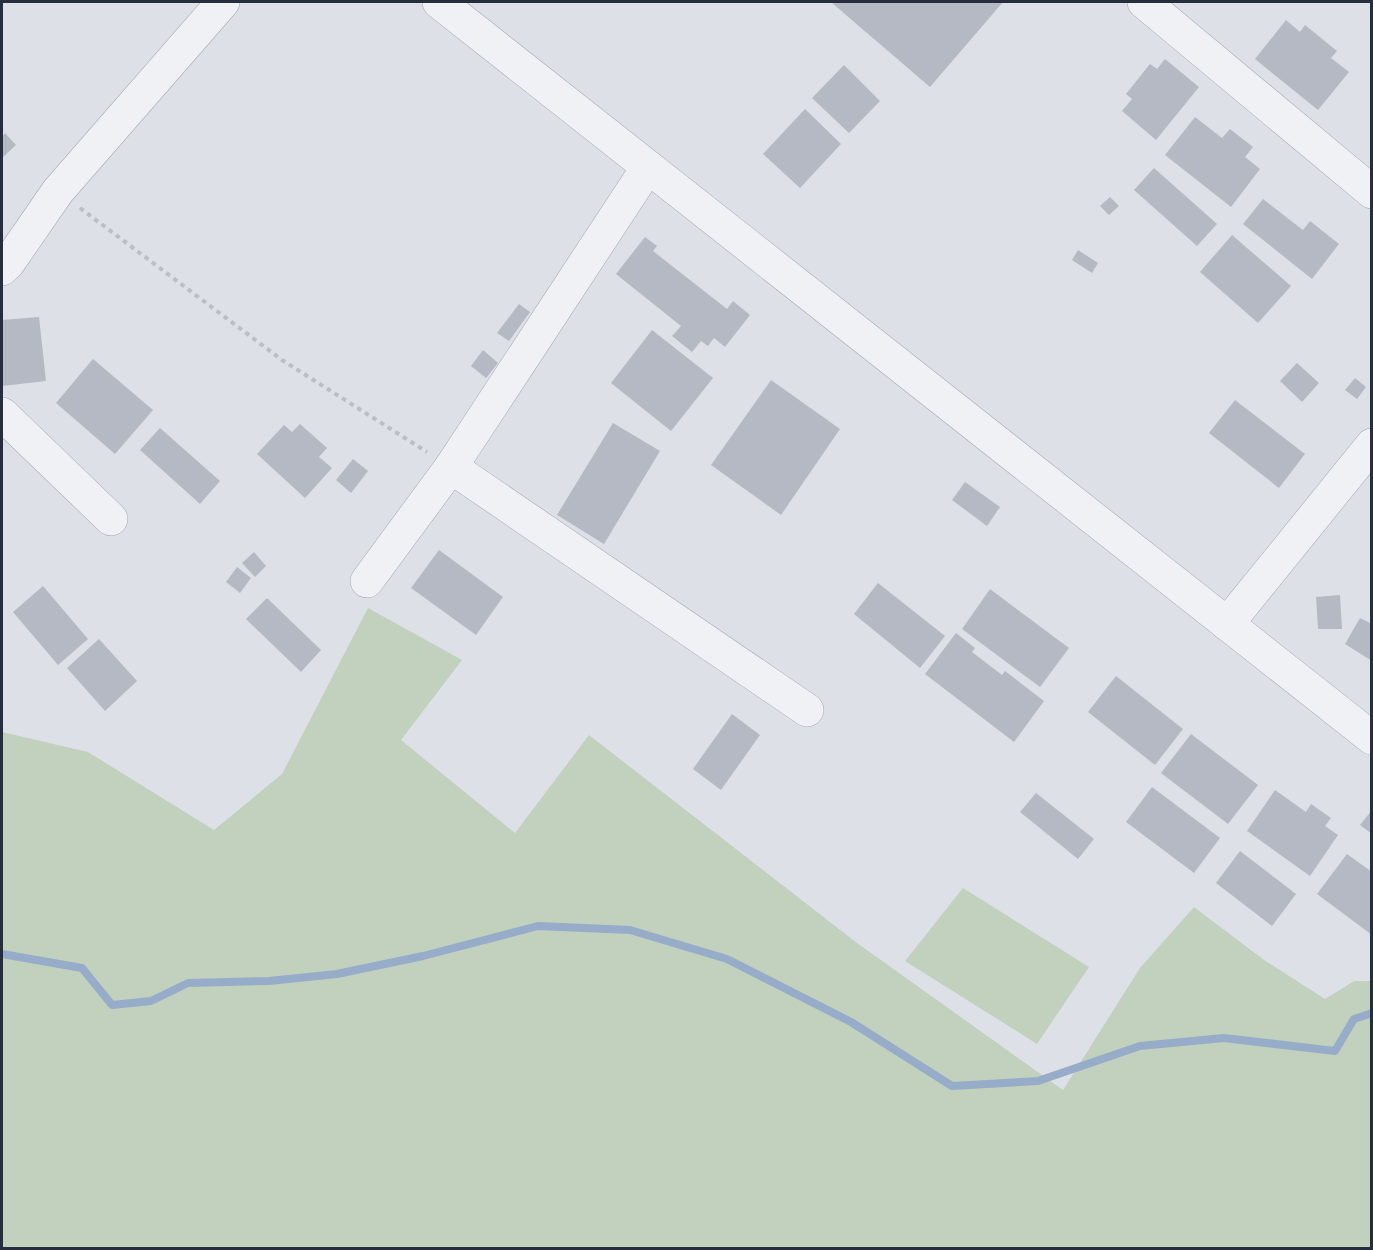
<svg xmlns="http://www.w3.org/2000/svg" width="1373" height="1250" font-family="'DM Sans',sans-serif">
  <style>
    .green { fill: #c2d1be }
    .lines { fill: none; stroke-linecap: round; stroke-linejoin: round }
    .stream { stroke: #97acc8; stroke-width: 8 }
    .building { fill: #b4b9c4 }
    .minor-casing { stroke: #a2a7b1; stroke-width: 34 }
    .path { stroke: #bbbec5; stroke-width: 4; stroke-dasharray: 4.5 4.5; stroke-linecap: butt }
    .minor { stroke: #f0f1f5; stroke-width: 33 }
  </style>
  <rect width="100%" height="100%" fill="#dde0e7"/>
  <g class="green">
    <polygon points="368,608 462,660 401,740 515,833 589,735 857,943 1063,1090 1140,968 1194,907 1264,960 1325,999 1354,981 1371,981 1371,1248 2,1248 2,732 88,752 214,830 282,774"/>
    <polygon points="963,888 1089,967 1037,1044 905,961"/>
  </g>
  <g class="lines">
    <polyline class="stream" points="2,954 82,968 112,1005 151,1001 188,983 269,981 337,974 423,956 538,926 630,930 727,959 851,1022 952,1086 1038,1081 1140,1046 1224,1038 1335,1051 1354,1019 1372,1013"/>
  </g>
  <g class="building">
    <polygon points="834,2 1003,2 930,87 832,3"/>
    <polygon points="1286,20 1300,32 1305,25 1337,51 1331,58 1349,72 1318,110 1255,59"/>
    <polygon points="1165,59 1199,87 1156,140 1122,111 1132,99 1126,94 1150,64 1157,69"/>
    <polygon points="844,65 880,101 849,133 812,98"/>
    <polygon points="805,109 841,144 800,188 763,154"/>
    <polygon points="1195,117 1222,138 1230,129 1253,147 1245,157 1260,169 1231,207 1165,155"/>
    <polygon points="5,133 16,145 2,158 2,137"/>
    <polygon points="1154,168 1217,224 1197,246 1134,190"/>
    <polygon points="1110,197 1119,206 1109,215 1100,206"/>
    <polygon points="1263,199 1303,230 1310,221 1339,244 1312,279 1243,224"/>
    <polygon points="1232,235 1291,286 1258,323 1200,272"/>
    <polygon points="645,237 657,246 653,251 727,309 733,301 750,315 725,347 714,338 708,346 701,341 692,352 672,336 681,326 616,274"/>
    <polygon points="1078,250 1098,263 1092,273 1072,260"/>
    <polygon points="519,304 530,312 509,341 497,333"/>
    <polygon points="39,317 46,381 2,386 2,320"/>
    <polygon points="652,330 713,378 671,431 611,383"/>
    <polygon points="483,350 498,363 486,378 471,366"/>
    <polygon points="93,359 153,410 115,454 56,403"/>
    <polygon points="1297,363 1319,383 1302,402 1280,381"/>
    <polygon points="1355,378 1366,387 1357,399 1345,390"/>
    <polygon points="771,380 840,429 781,515 711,465"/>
    <polygon points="1235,400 1305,454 1279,488 1209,433"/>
    <polygon points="613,423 660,451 604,544 557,515"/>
    <polygon points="300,424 327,448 319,457 332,468 305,498 257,454 284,425 292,432"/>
    <polygon points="160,428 220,481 200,504 140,450"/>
    <polygon points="353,459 368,471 351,493 336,480"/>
    <polygon points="965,482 1000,507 987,526 952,500"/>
    <polygon points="439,550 503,597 476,635 411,588"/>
    <polygon points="254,552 266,566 255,577 242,563"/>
    <polygon points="237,567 251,578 240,593 226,582"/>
    <polygon points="878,583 945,636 920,668 854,614"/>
    <polygon points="43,586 88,639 58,665 13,612"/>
    <polygon points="990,589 1069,648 1040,687 962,629"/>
    <polygon points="1340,595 1342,629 1318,629 1316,597"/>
    <polygon points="267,598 321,650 301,672 246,619"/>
    <polygon points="1360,618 1372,624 1372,661 1345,644"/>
    <polygon points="956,633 975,648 972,652 1002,675 1005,671 1044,701 1014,742 925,674"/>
    <polygon points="99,639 137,681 105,711 67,668"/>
    <polygon points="1116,676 1183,729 1155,765 1088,712"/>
    <polygon points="732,714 760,735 721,790 693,769"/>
    <polygon points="1191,734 1258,785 1228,824 1161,773"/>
    <polygon points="1152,787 1220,838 1194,873 1126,822"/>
    <polygon points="1275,790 1306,812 1311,804 1331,818 1325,826 1338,835 1310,876 1247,831"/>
    <polygon points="1036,793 1094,839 1078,859 1020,812"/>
    <polygon points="1372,810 1372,834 1360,825"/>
    <polygon points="1240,851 1296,894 1272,926 1216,883"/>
    <polygon points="1347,854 1372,872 1372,935 1317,894"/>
  </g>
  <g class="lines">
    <g class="minor-casing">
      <g id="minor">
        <polyline points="439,2 1372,738"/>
        <polyline points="1144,2 1372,192"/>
        <polyline points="2,269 9,262 58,191 223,2"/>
        <polyline points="2,414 111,519"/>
        <polyline points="451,467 807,710"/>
        <polyline points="367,581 451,467 648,167"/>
        <polyline points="1227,624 1372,445"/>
      </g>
    </g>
    <polyline class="path" points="80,208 282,360 427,452"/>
    <use href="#minor" class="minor"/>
  </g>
  <rect width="1373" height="1250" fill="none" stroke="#262d3d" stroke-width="6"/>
</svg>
